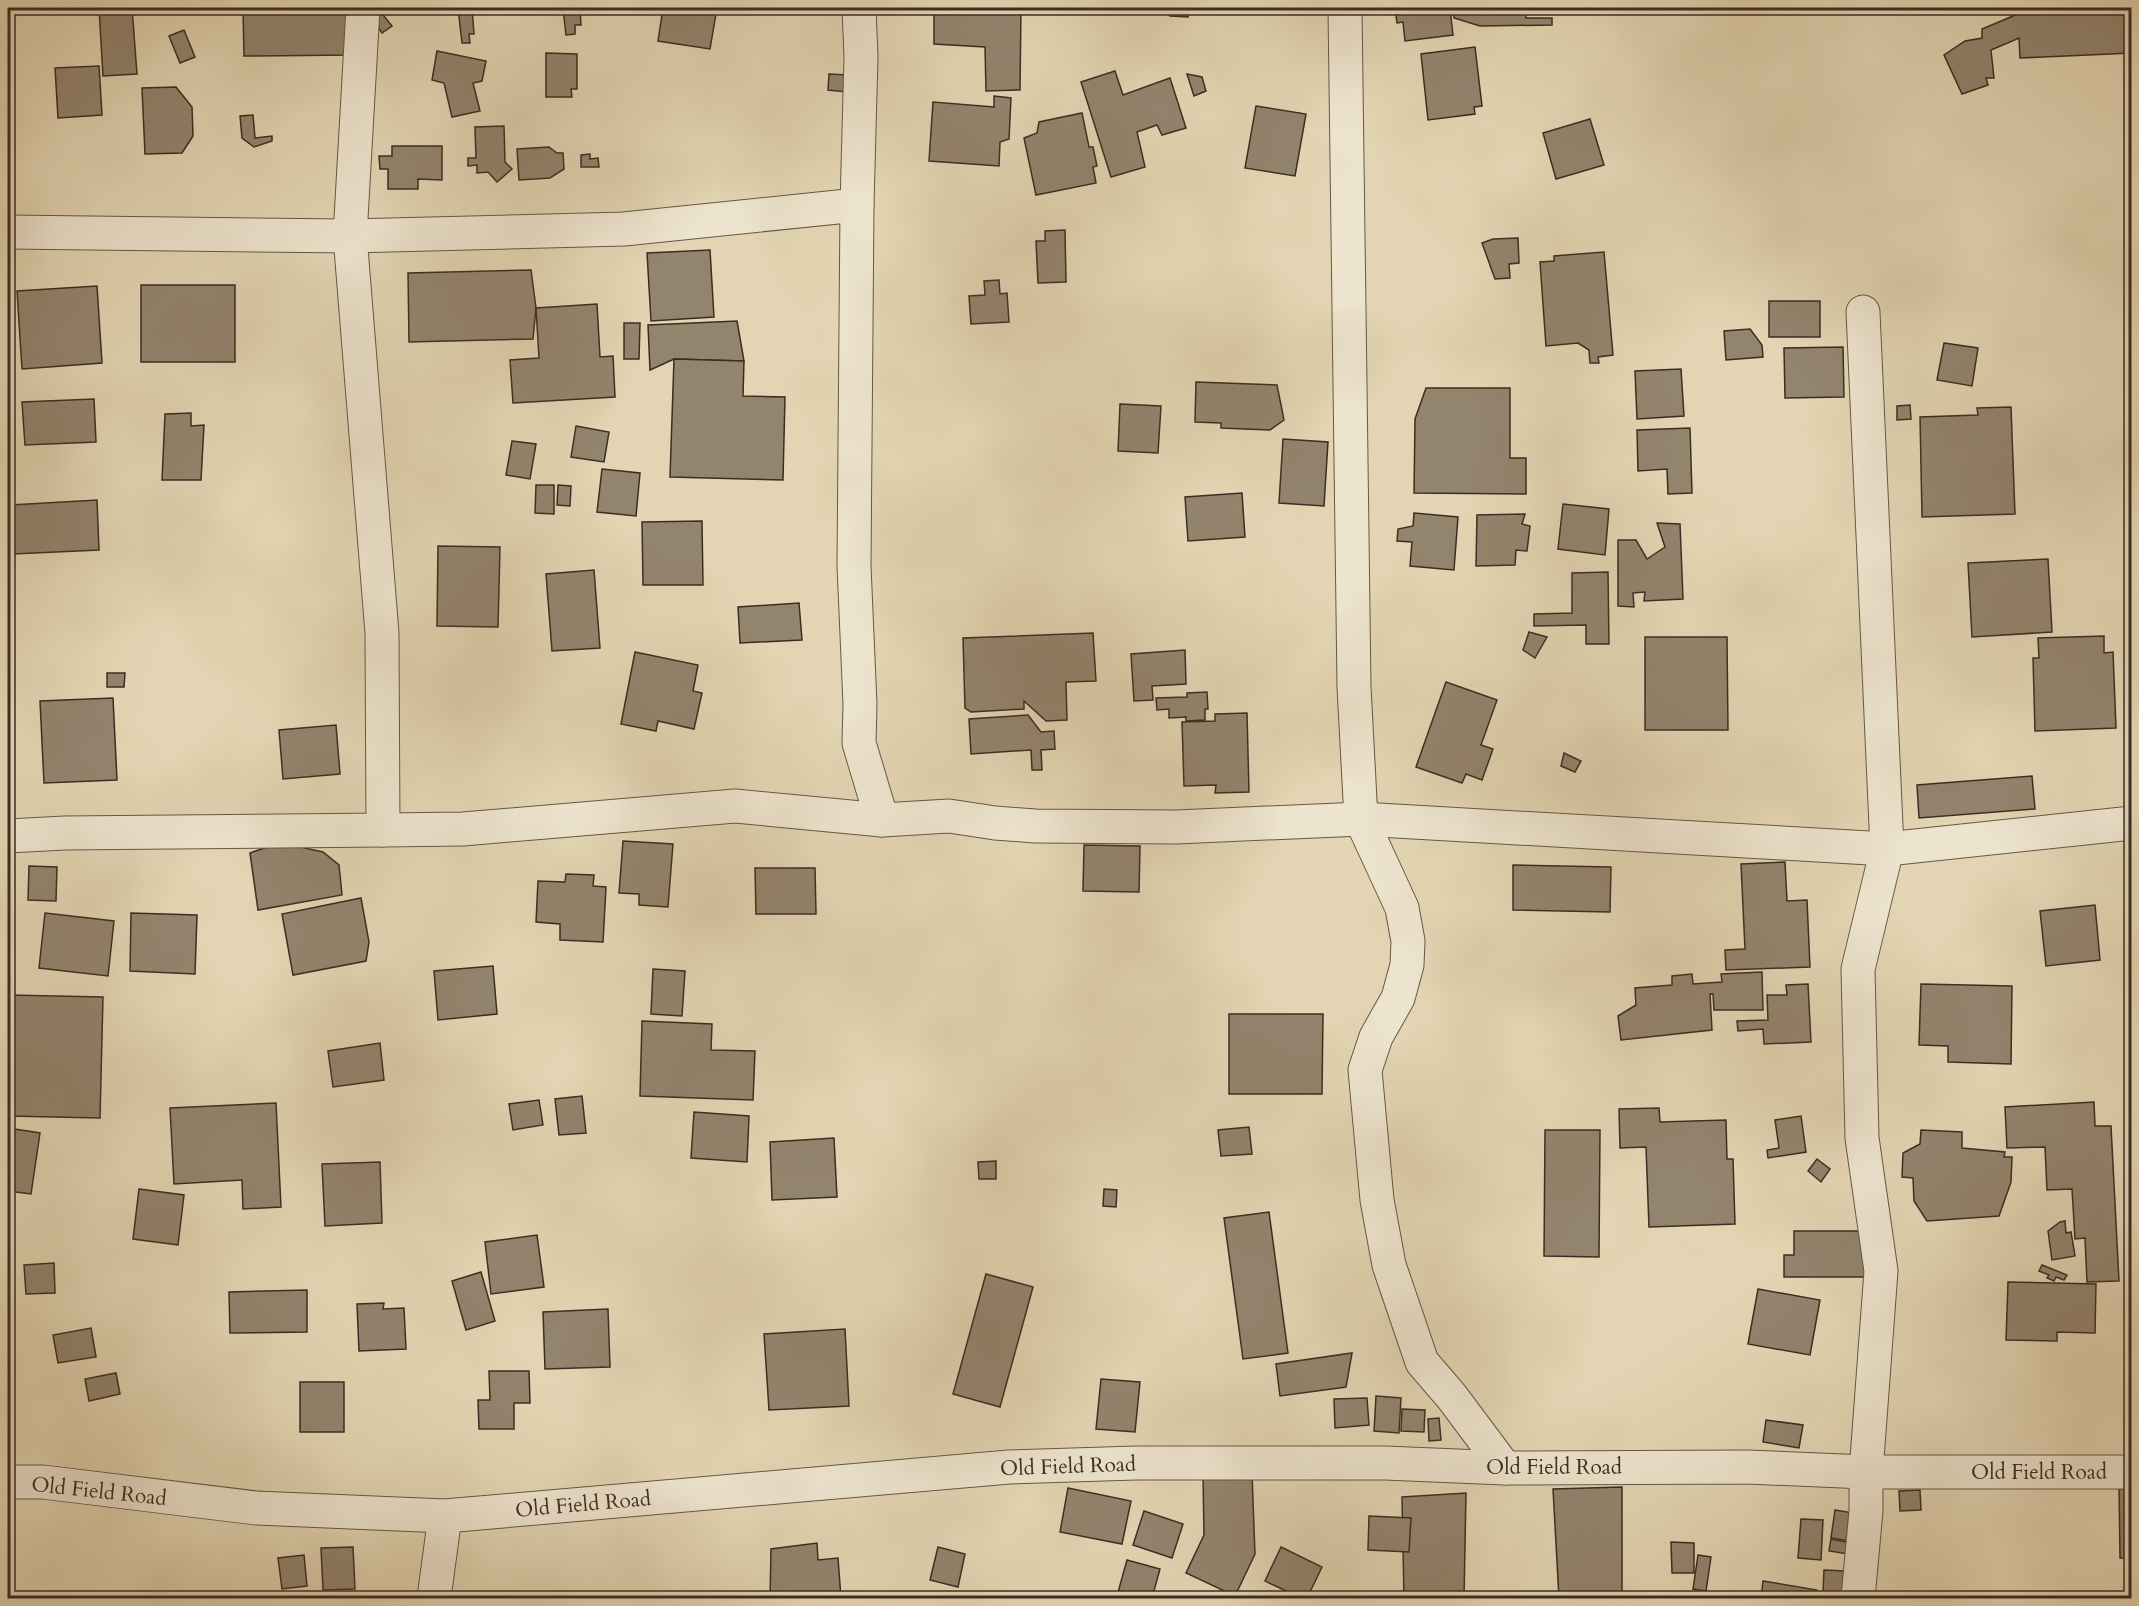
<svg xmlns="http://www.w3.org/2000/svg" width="2139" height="1606" font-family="Cardo,serif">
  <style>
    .building { fill: #93846e; stroke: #3c2d23; stroke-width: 1.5 }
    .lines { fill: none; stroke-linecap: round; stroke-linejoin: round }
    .minor-casing { stroke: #665747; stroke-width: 35 }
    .minor { stroke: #ede4ce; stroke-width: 33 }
    .labels { text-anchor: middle; stroke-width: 4.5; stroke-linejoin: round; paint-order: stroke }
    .street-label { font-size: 21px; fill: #3c2d23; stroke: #ede4ce }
  </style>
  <rect width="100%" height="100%" fill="#e3d5b3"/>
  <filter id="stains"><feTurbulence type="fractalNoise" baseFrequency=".00333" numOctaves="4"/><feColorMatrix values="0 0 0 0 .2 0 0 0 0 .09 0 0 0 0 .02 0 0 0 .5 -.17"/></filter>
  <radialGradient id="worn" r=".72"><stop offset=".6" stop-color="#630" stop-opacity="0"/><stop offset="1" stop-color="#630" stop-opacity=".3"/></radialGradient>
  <g class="building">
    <polygon points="99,8 132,8 137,74 103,76"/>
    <polygon points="243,8 352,8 353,55 244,56"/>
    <polygon points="458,8 472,8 474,34 469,34 470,43 462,43"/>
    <polygon points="563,8 580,8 581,25 575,25 575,34 566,35"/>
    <polygon points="663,8 717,8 710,49 658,41"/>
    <polygon points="934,8 1021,8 1020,90 986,91 985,47 934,44"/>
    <polygon points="1170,8 1188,8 1188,17 1170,16"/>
    <polygon points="1395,8 1450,8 1453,35 1405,41 1403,22 1397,23"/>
    <polygon points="1454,8 1525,8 1526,18 1552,18 1552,25 1480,26 1454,18"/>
    <polygon points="2018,8 2132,8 2132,53 2020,58 2019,38 1991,50 1994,78 1986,78 1988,85 1962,94 1944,55 1965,41 1982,38 1982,29 2020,13"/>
    <polygon points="367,11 380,11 392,26 382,33"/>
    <polygon points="184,30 195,57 180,63 169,36"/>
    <polygon points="1475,47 1482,106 1474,107 1475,114 1428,120 1421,54"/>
    <polygon points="437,51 486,61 482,81 473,83 480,111 452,117 444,83 432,80"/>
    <polygon points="546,53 577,54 577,89 571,89 572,97 546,97"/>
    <polygon points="99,66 102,115 58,118 55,68"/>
    <polygon points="1115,71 1123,95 1170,78 1186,128 1162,135 1157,125 1137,132 1145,167 1111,177 1081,82"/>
    <polygon points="829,74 848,75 847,92 828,90"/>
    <polygon points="1187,74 1202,77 1206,91 1194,96"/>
    <polygon points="176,87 192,107 193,136 182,153 145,154 142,88"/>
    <polygon points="994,96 1011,98 1009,139 1000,142 999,166 929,161 933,102 994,107"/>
    <polygon points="1256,106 1306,114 1295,176 1245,168"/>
    <polygon points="1082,113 1089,147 1093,147 1097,166 1093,167 1096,183 1036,195 1024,138 1037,133 1039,122"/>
    <polygon points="253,115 255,138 272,136 272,141 254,147 242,138 240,116"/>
    <polygon points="1590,119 1604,165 1556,179 1543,133"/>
    <polygon points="504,126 505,162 512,169 497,182 488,172 477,173 477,165 468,166 468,158 476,158 475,127"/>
    <polygon points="392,146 442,146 442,180 418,179 418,189 388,189 388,169 380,169 379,156 392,156"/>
    <polygon points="549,147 557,153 563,153 564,169 550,178 519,180 517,149"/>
    <polygon points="590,154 590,159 598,158 599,167 581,167 581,155"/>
    <polygon points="1065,230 1066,282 1038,283 1036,241 1045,241 1045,231"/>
    <polygon points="1518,238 1519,263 1509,264 1510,278 1495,279 1482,243 1493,239"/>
    <polygon points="710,250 714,317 651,321 647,253"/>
    <polygon points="1604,252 1613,355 1598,357 1599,363 1590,363 1589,350 1578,343 1546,346 1540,262 1554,261 1554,256"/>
    <polygon points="531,270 536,308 533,339 409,342 408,273"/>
    <polygon points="999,280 1000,294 1007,293 1009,322 971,324 969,296 985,295 984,281"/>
    <rect x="141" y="285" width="94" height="77"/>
    <polygon points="97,286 102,363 22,369 17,291"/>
    <rect x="1769" y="301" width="51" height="36"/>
    <polygon points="597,304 600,357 613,356 615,397 513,403 510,360 539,358 536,308"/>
    <polygon points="737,321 744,361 674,359 650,370 648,325"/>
    <polygon points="624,323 640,323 639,359 624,359"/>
    <polygon points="1750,329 1762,345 1763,357 1726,360 1724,331"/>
    <polygon points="1944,343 1978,348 1972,386 1937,380"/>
    <polygon points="1843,347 1844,397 1785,398 1784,348"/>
    <polygon points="674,359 744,361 743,396 785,397 783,480 670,477"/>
    <polygon points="1681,369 1684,416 1637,419 1635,371"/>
    <polygon points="1196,382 1277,385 1284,420 1270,430 1221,428 1221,423 1195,422"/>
    <polygon points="1426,388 1510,388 1510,458 1526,458 1526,494 1414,493 1415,419"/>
    <polygon points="94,399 96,442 25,445 22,402"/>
    <polygon points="1120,404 1161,406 1158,453 1118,451"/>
    <polygon points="1910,405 1911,419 1897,420 1897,406"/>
    <polygon points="2011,407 2015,514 1922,517 1920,417 1978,415 1977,408"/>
    <polygon points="191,413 191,426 204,425 201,480 162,480 165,414"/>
    <polygon points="576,426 609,432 604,462 571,457"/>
    <polygon points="1690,428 1692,493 1668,494 1667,469 1638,471 1637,430"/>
    <polygon points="1283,439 1328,442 1324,506 1279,503"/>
    <polygon points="512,441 536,444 530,479 506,475"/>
    <polygon points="602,469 640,473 636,516 597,512"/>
    <polygon points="536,485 554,485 554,514 535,513"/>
    <polygon points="558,485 571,486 570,506 557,505"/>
    <polygon points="1242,493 1245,537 1188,541 1185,497"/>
    <polygon points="97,500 99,550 13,554 11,505"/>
    <polygon points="1563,504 1609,509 1605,555 1558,549"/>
    <polygon points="1414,513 1458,517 1454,570 1410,566 1412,542 1397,541 1398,529 1413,526"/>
    <polygon points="1525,514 1522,524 1530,526 1527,551 1516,550 1515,565 1476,566 1477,515"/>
    <polygon points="702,521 703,585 643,585 642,522"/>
    <polygon points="1657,523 1680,524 1683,599 1644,601 1645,592 1633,593 1634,607 1618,606 1618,540 1636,540 1647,559 1665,547"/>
    <polygon points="438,546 500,547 498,627 437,626"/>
    <polygon points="2048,559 2052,632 1972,637 1968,563"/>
    <polygon points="594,570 600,648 552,651 546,574"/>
    <polygon points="1608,572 1609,644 1586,644 1586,625 1534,626 1534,614 1572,613 1572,573"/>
    <polygon points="799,603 802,640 740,643 738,607"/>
    <polygon points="1529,632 1547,637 1535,658 1523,650"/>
    <polygon points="1093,633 1096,681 1066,682 1067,720 1046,721 1024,701 1024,709 971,712 965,708 963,638"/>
    <polygon points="2104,636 2104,653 2113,652 2116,728 2035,731 2033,658 2039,658 2038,638"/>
    <polygon points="1645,637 1727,637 1728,730 1645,730"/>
    <polygon points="1185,650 1186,684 1152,686 1153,700 1134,701 1131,654"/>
    <polygon points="635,652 698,665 693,691 702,693 694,729 658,721 656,731 621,724"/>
    <polygon points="107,673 125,673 124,687 107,687"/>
    <polygon points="1446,682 1497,700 1481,745 1493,749 1482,780 1466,774 1462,783 1416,767"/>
    <polygon points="1207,692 1208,709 1205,709 1205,720 1186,721 1186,717 1169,718 1169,709 1157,710 1156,698 1187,697 1187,693"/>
    <polygon points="113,698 117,780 44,783 40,701"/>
    <polygon points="1247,713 1249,792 1215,793 1216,785 1184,786 1182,722 1215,721 1215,714"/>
    <polygon points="1028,715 1041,732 1054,731 1055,749 1041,750 1042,770 1032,770 1031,750 971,754 969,719"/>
    <polygon points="336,725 340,774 283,779 279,730"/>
    <polygon points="1564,753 1581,761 1575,772 1561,766"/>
    <polygon points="2032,776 2035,809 1919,818 1917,785"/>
    <polygon points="623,841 673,844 668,907 639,905 639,894 619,893"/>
    <polygon points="273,845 296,846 323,852 339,865 342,895 258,910 250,853"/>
    <polygon points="1084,845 1140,846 1139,892 1083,891"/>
    <polygon points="1785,862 1787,901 1807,900 1810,967 1726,970 1725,950 1745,949 1741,864"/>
    <polygon points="1513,865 1611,867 1610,912 1513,910"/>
    <polygon points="29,866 57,867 56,901 28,900"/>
    <polygon points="755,868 815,868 816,914 756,914"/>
    <polygon points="566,874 594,875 593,886 606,887 603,942 560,940 560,924 536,922 538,881 565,882"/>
    <polygon points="361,898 369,942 366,961 293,975 282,914"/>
    <polygon points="2095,905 2100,960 2046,966 2040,911"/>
    <polygon points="45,913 114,921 108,976 39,968"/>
    <polygon points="131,913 197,915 195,974 130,971"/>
    <polygon points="493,966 497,1014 438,1020 434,971"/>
    <polygon points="653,969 685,971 682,1016 651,1014"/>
    <polygon points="1762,972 1763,1010 1714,1010 1713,994 1710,994 1712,1030 1621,1040 1618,1016 1636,1005 1635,988 1672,985 1672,976 1692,974 1693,984 1722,982 1721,974"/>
    <polygon points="1808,984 1811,1042 1764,1044 1763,1029 1738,1031 1737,1021 1768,1020 1767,995 1787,995 1786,985"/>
    <polygon points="1921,984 2012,986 2011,1064 1948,1062 1948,1046 1919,1045"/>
    <polygon points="8,995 103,997 100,1118 8,1116"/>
    <polygon points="1229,1014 1323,1014 1322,1094 1229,1094"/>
    <polygon points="642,1021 712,1024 711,1050 755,1051 753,1100 640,1096"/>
    <polygon points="380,1043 384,1080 333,1087 328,1051"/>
    <polygon points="582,1096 586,1133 559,1135 555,1099"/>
    <polygon points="539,1100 543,1125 513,1130 509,1104"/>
    <polygon points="2094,1102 2095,1126 2111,1126 2119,1281 2087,1282 2085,1238 2075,1239 2072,1189 2047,1190 2045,1147 2007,1148 2005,1107"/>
    <polygon points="276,1103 281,1207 243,1209 242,1180 174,1184 170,1108"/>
    <polygon points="1659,1108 1660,1122 1726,1120 1727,1159 1733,1159 1735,1224 1649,1227 1646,1147 1620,1148 1619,1109"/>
    <polygon points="694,1112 749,1116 747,1162 691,1158"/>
    <polygon points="1801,1116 1806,1152 1768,1158 1767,1150 1779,1148 1775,1120"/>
    <rect x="2126" y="1118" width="6" height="21"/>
    <polygon points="1249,1127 1252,1154 1221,1156 1218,1130"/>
    <polygon points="8,1128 40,1133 31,1194 8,1191"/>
    <polygon points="1545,1130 1600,1130 1599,1257 1544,1256"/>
    <polygon points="1921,1130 1962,1132 1962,1148 2005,1152 2004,1157 2012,1157 2011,1182 1999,1216 1927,1221 1914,1201 1913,1178 1902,1177 1903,1153 1920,1144"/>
    <polygon points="834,1138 837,1197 772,1200 770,1142"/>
    <polygon points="1817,1159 1830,1169 1821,1182 1808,1171"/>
    <polygon points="996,1161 996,1179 979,1179 978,1162"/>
    <polygon points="380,1162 382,1223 325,1226 322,1164"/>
    <polygon points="139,1189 184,1195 178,1245 133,1239"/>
    <polygon points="1104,1189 1117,1190 1116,1207 1103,1206"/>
    <polygon points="1269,1212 1288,1353 1243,1359 1224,1218"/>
    <polygon points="2065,1221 2066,1233 2071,1232 2075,1256 2052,1260 2048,1231 2060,1222"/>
    <polygon points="1794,1231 1864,1231 1865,1277 1784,1277 1784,1255 1794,1255"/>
    <polygon points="537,1235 544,1287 491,1294 485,1242"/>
    <polygon points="54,1263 55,1293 26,1294 24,1265"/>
    <polygon points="2042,1265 2067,1275 2064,1280 2056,1277 2054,1281 2047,1278 2049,1275 2039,1271"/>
    <polygon points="481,1272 495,1321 466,1330 452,1281"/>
    <polygon points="986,1274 1033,1287 1000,1407 953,1394"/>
    <polygon points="2008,1282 2096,1284 2095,1333 2057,1332 2057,1341 2006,1340"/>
    <polygon points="1758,1289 1820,1300 1810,1355 1748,1344"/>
    <polygon points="307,1290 307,1332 230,1333 229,1292"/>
    <polygon points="384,1303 383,1309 404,1308 406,1349 359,1351 357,1304"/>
    <polygon points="608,1309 610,1367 545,1369 543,1312"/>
    <polygon points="91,1328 96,1357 58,1363 53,1335"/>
    <polygon points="845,1329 849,1406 769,1410 764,1334"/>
    <polygon points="1352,1353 1346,1387 1280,1396 1276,1364"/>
    <polygon points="489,1371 529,1371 530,1403 514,1403 514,1429 479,1429 478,1400 490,1400"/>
    <polygon points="116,1373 120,1394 89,1401 85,1379"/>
    <polygon points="1101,1379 1140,1382 1135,1432 1096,1429"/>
    <rect x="300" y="1382" width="44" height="50"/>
    <polygon points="1376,1396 1401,1398 1399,1433 1374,1431"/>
    <polygon points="1367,1398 1369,1425 1335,1428 1334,1399"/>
    <polygon points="1402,1409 1425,1410 1424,1432 1401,1431"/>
    <polygon points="1439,1418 1441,1440 1429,1441 1428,1419"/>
    <polygon points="1766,1420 1803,1425 1799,1448 1763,1442"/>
    <polygon points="1252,1473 1255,1554 1235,1596 1186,1573 1204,1535 1203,1475"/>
    <polygon points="1622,1487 1622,1598 1559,1598 1553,1489"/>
    <polygon points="2119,1487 2132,1487 2132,1558 2120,1558"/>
    <polygon points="1068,1488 1131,1501 1122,1544 1060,1532"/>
    <polygon points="1920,1490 1921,1510 1900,1511 1899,1491"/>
    <polygon points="1466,1493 1464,1598 1404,1598 1402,1497"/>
    <polygon points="1835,1510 1860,1514 1856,1542 1831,1538"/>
    <polygon points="1144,1511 1183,1524 1172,1558 1133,1545"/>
    <polygon points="1369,1516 1411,1518 1409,1552 1368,1550"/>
    <polygon points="1801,1519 1823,1520 1821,1560 1798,1558"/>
    <polygon points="1831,1539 1856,1544 1854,1555 1829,1551"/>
    <polygon points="1671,1542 1694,1543 1694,1573 1672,1573"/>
    <polygon points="817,1543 818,1560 838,1558 841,1598 770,1598 771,1549"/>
    <polygon points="353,1547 355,1589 323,1590 321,1548"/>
    <polygon points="938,1547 965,1554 958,1587 930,1580"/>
    <polygon points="1281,1547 1322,1567 1307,1598 1301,1598 1265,1581"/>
    <polygon points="304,1555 307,1586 282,1589 278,1558"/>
    <polygon points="1698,1555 1711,1557 1706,1591 1693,1589"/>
    <polygon points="1127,1560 1160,1569 1152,1598 1127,1598 1117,1596"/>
    <polygon points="1824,1570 1845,1571 1845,1594 1823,1593"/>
    <polygon points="1763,1581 1817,1590 1816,1598 1761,1598"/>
  </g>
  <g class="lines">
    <g class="minor-casing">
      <g id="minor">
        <polyline points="859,8 861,57 857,205 854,566 860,704 859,743 882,820 949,816 995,823 1035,826 1176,827 1361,819 1887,849 2132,823"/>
        <polyline points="1345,8 1354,687 1361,819 1402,908 1408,941 1407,965 1398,998 1376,1037 1365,1070 1377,1200 1389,1265 1422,1362 1452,1397 1505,1468"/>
        <polyline points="8,232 350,236 624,229 857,205"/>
        <polyline points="383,830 463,829 735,806 882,820"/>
        <polyline points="8,836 65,833 383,830 382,633 350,236 363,8"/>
        <polyline points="8,1482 43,1482 256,1508 445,1516 1009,1467 1136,1463 1385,1463 1505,1468 1747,1467 1866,1472 2132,1472"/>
        <polyline points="434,1598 445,1516"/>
        <polyline points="1858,1598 1866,1511 1866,1472 1881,1271 1862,1138 1858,969 1887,849 1863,312"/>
      </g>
    </g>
    <use href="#minor" class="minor"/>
  </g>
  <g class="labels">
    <g class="street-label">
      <text transform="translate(1068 1466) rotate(-2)" y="7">Old Field Road</text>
      <text x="1554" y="1474">Old Field Road</text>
      <text x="2039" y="1479">Old Field Road</text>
      <text transform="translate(99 1491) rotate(6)" y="7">Old Field Road</text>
      <text transform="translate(583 1504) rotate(-5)" y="7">Old Field Road</text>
    </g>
  </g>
  <rect width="2139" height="1606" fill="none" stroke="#e3d5b3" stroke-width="30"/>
  <rect x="9" y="9" width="2121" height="1588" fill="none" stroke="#3c2d23" stroke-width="3"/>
  <rect x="15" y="15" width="2109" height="1576" fill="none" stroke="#3c2d23" stroke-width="1.5"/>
  <rect width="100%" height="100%" filter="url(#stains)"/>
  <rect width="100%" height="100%" fill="url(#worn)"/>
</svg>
